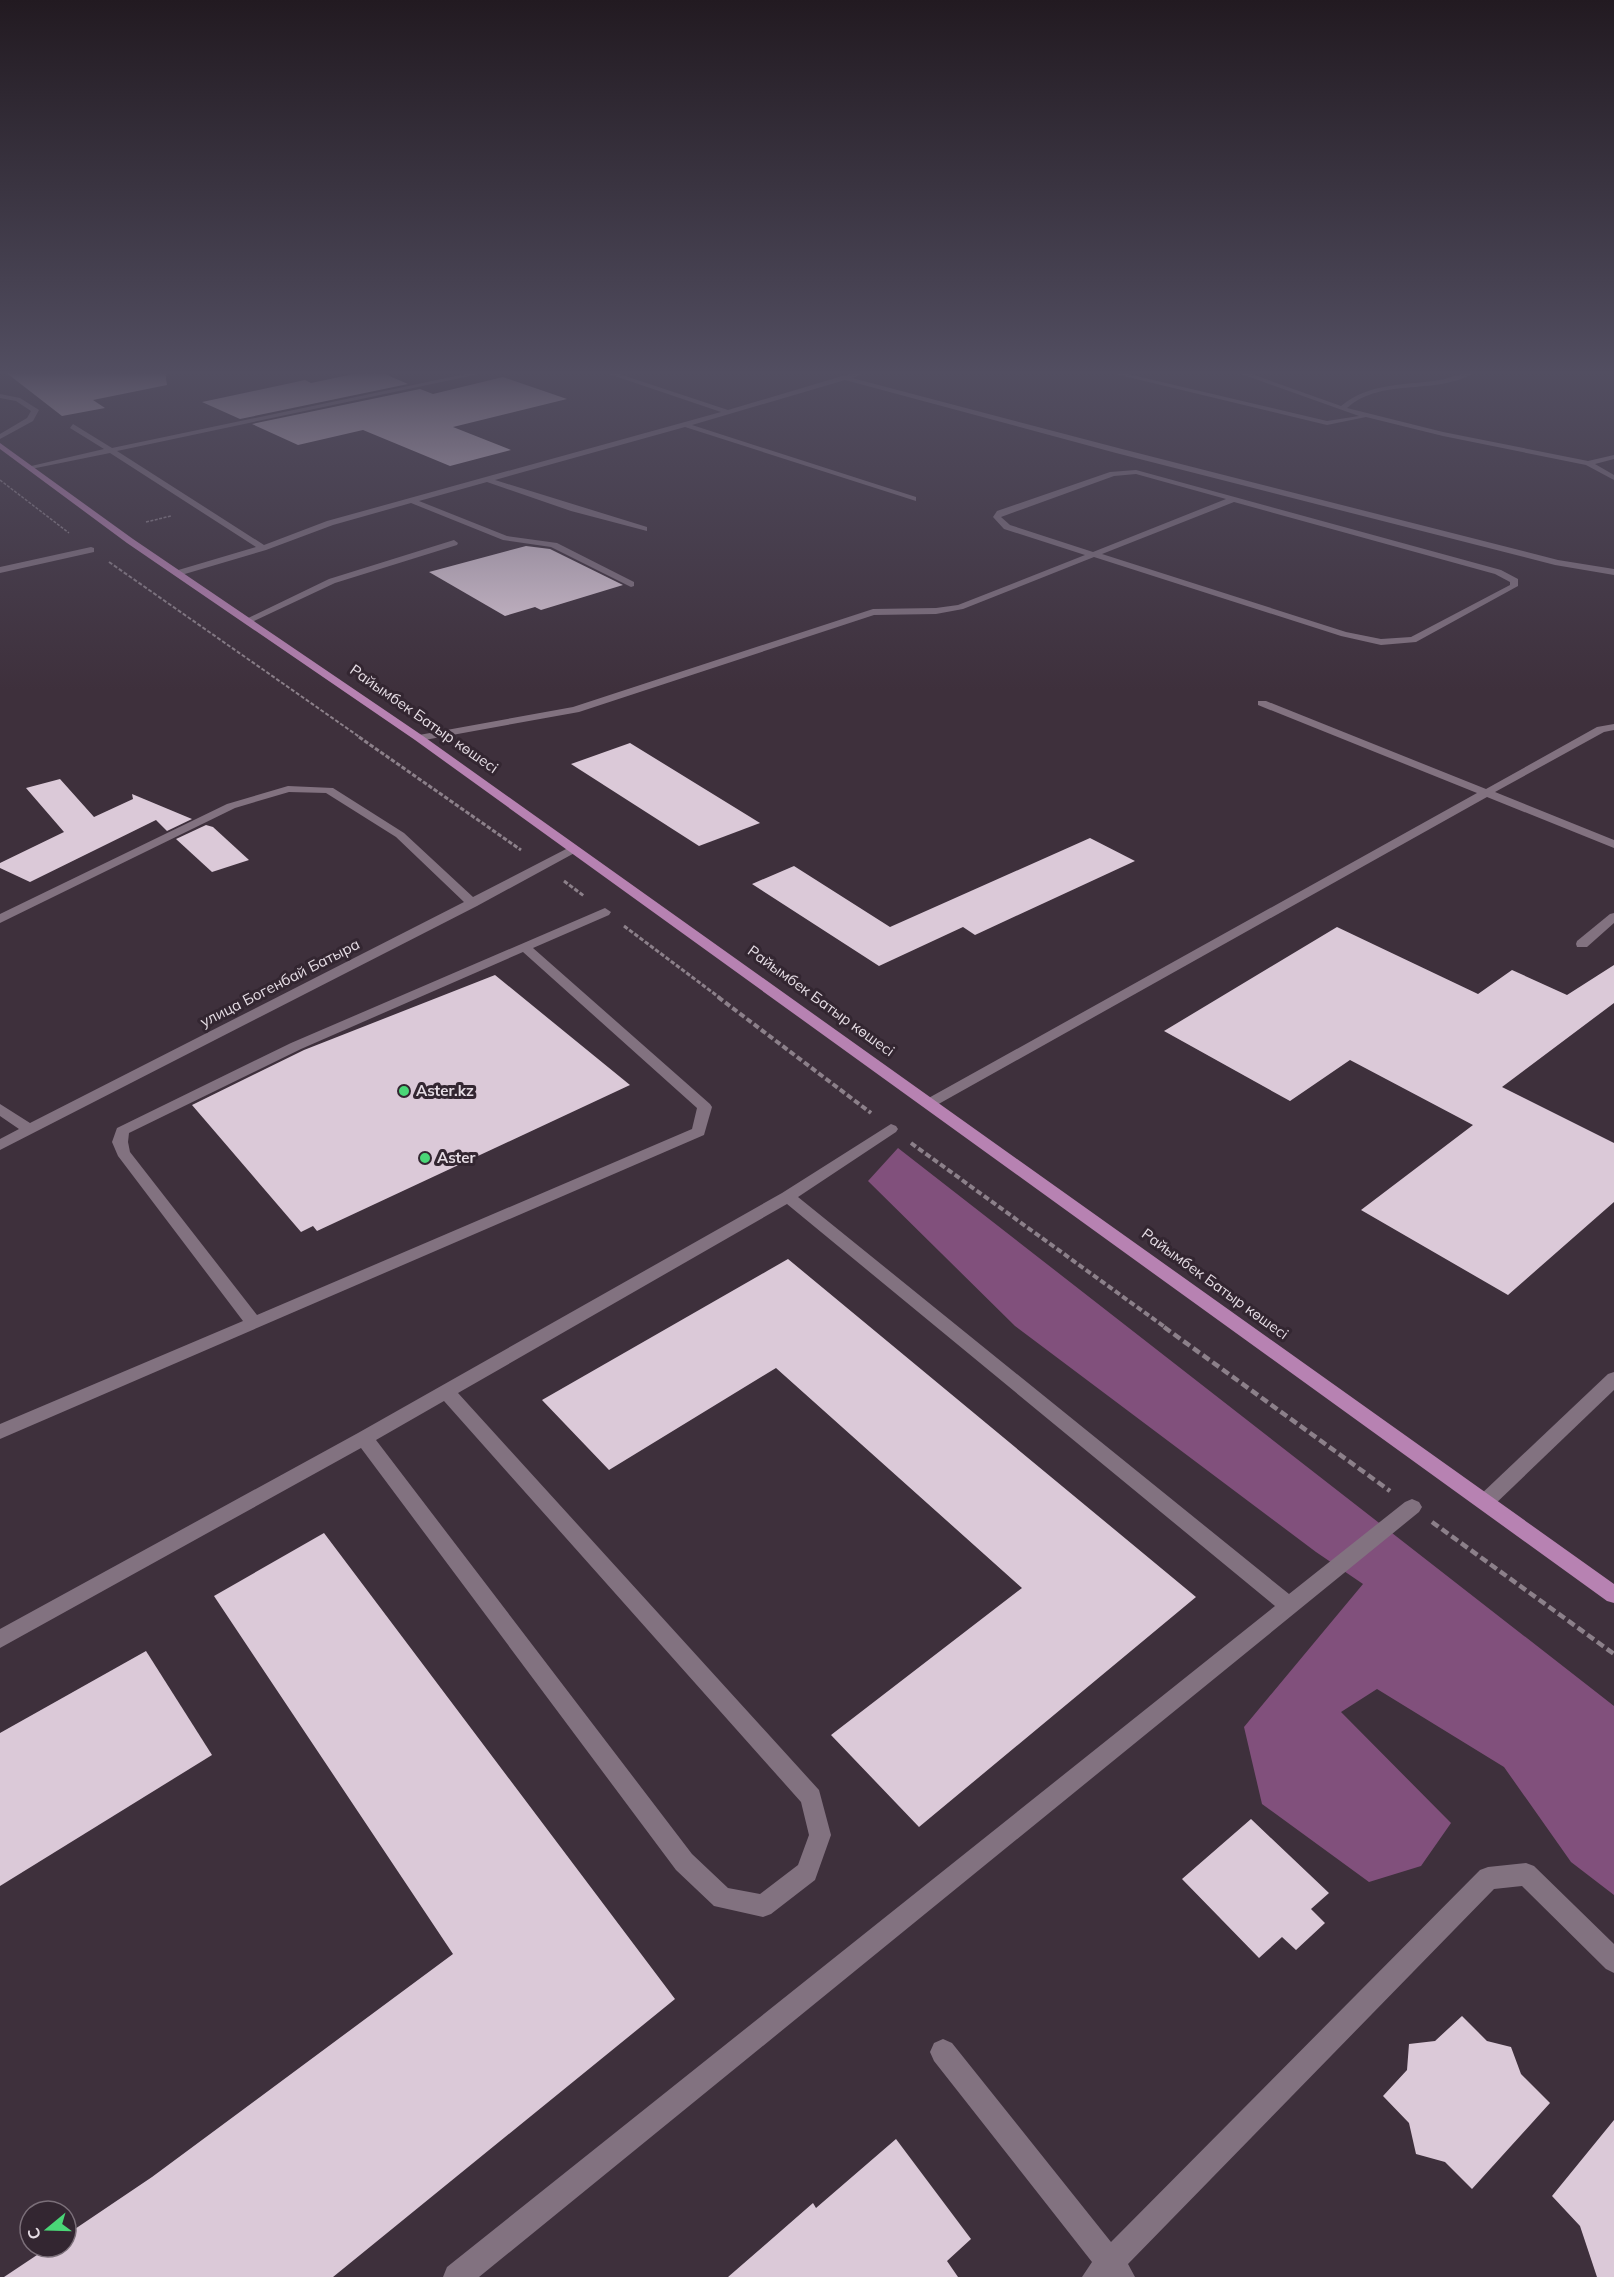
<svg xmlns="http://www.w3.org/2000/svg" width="1614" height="2277" font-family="Mulish,sans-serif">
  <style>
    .forest { fill: #81507c }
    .building { fill: #dbc9d8 }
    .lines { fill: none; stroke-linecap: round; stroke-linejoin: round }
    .path-far4 { stroke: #8c808a; stroke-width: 1.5; stroke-dasharray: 3 1.5; stroke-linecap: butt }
    .path-far3 { stroke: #8c808a; stroke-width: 2; stroke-dasharray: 4 2; stroke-linecap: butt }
    .path-far2 { stroke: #8c808a; stroke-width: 3; stroke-dasharray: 4.5 2; stroke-linecap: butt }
    .path-far1 { stroke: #8c808a; stroke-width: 4; stroke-dasharray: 6 3; stroke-linecap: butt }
    .path { stroke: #8c808a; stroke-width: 4.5; stroke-dasharray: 8 4; stroke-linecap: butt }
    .minor { fill: #827280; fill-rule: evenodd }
    .major { fill: #b782b2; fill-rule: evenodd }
    .poi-dot { fill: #4ad677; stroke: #332631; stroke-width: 2 }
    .labels { text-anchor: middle; stroke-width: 6; stroke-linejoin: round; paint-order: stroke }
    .street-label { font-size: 15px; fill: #e6dde5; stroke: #332631 }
    .poi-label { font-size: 15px; font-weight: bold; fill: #e6dde5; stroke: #332631; text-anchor: start }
  </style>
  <rect width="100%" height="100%" fill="#3e303c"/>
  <polygon class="forest" points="898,1148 1614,1706 1614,1895 1571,1862 1504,1767 1377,1689 1341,1712 1451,1823 1421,1866 1369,1882 1262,1804 1244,1727 1363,1584 1316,1552 1015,1326 868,1181"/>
  <g class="building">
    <polygon points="4,371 165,371 167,385 93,400 105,408 62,416"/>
    <polygon points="368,371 378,371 408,384 240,419 202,402 305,380 311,383"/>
    <polygon points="503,377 567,399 453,427 511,450 450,466 363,430 298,445 252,424 420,389 433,394"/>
    <polygon points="526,546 550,549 623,585 541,610 535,607 505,616 429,572"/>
    <polygon points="630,743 760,823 699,846 571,764"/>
    <polygon points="60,779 94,817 133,799 132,794 192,819 167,831 156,820 30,882 0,868 0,863 64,832 26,788"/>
    <polygon points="206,825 213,827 249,860 212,872 176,839"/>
    <polygon points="1090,838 1135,861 975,935 963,927 879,966 752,884 794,866 890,927"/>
    <polygon points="1337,927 1478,994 1512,970 1567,995 1614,965 1614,1003 1502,1087 1614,1143 1614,1202 1508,1295 1361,1210 1473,1125 1350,1060 1290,1101 1164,1031"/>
    <polygon points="495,975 630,1085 317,1231 313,1226 301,1232 192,1105 304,1050"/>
    <polygon points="788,1259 1196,1597 919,1827 831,1735 1022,1588 776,1368 609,1470 542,1400"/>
    <polygon points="324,1533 675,1999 333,2277 4,2277 49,2247 66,2247 66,2235 152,2177 453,1954 214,1596"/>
    <polygon points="146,1651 212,1755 0,1886 0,1733"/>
    <polygon points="1251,1819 1329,1893 1311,1909 1325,1923 1296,1950 1282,1937 1259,1958 1182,1879"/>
    <polygon points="1462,2016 1487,2041 1511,2047 1521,2074 1550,2103 1472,2189 1445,2162 1416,2154 1409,2123 1383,2096 1407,2070 1409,2044 1435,2041"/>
    <polygon points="1614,2120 1614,2277 1597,2277 1580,2226 1552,2196"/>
    <polygon points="896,2139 971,2239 947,2261 958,2277 728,2277 813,2203 816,2208"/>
  </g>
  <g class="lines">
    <g class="path-far4">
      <polyline points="0,480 69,533"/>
      <polyline points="146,522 171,516"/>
    </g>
    <polyline class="path-far3" points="109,562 361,738"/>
    <g class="path-far2">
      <polyline points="359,737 521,850"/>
      <polyline points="564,881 584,896"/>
      <polyline points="624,926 720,998"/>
    </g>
    <g class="path-far1">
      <polyline points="718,997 871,1113"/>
      <polyline points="911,1143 1166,1328"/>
    </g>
    <g class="path">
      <polyline points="1164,1327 1390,1491"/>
      <polyline points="1432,1522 1614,1654"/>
    </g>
    <g class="minor">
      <polygon points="480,371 493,371 117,451 264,545 327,521 721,412 600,371 610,371 728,410 859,371 870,371 852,378 1122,449 1558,560 1614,569 1614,575 1555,565 1116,453 845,380 692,425 916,497 916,501 685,427 495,480 647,527 647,531 571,511 487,482 419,501 507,536 557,543 634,582 634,586 631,587 551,547 503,540 411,503 333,525 266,550 178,576 175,575 175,571 256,547 110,453 31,469 27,467 104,449 70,428 73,424 112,448"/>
      <path d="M 1103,371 L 1115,371 L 1327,421 L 1359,416 L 1233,371 L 1243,371 L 1341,406 C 1371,381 1409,386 1445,379 C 1456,376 1466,371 1477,371 C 1438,397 1383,376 1347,408 L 1443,432 L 1588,461 L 1614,455 L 1614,459 L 1595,464 L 1614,475 L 1614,480 L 1586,465 L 1443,436 L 1366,417 L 1327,425 Z"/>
      <polygon points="0,394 20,398 39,410 33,421 0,439 0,434 27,418 31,411 16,401 0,398"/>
      <path d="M 1136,470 L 1501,570 L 1518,579 L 1518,586 L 1416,642 L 1381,645 L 1341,636 L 1094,557 L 963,609 L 936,614 L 874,615 L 579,712 L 419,741 L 414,738 L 419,735 L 573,707 L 873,609 L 936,608 L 958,605 L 1085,555 L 1004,529 L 993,517 L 997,511 L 1110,472 ZM 1136,474 L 1226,499 L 1093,552 L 1010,525 L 1001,517 L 1114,476 ZM 1234,502 L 1495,574 L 1510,582 L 1510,585 L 1411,637 L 1381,639 L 1346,632 L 1102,554 Z"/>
      <polygon points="454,540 458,543 457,545 335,583 252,622 244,620 329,579"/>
      <polygon points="91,547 94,548 94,552 0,573 0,567"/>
      <polygon points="1258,701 1266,701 1486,789 1597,727 1614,724 1614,730 1604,732 1495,792 1614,840 1614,848 1487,797 935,1106 925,1106 923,1103 925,1100 1477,793 1258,705"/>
      <polygon points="288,786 333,788 404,833 473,897 570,847 574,846 580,850 477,906 0,1150 0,1139 19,1129 0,1116 0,1104 30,1123 464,902 396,837 326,793 289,792 235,808 0,923 0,914 227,804"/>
      <path d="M 605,908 L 611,912 L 609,915 L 533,948 L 710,1104 L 712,1107 L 704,1135 L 0,1439 L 0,1424 L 243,1321 L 118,1156 L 112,1142 L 117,1128 L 291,1043 ZM 523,952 L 697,1108 L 692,1129 L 257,1315 L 130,1152 L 128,1142 L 129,1133 L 301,1049 Z"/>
      <polygon points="1614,913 1614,923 1587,947 1577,947 1576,944 1577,941 1610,914"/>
      <path d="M 891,1124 L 896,1126 L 898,1129 L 896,1132 L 798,1197 L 1289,1594 L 1405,1502 L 1412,1499 L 1419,1502 L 1422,1507 L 1419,1512 L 479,2277 L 443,2277 L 447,2267 L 1275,1606 L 787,1204 L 458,1393 L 819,1790 L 831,1835 L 815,1880 L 771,1914 L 763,1917 L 714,1906 L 676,1870 L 361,1448 L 0,1648 L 0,1629 L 358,1433 L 782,1193 ZM 444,1401 L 801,1802 L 809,1835 L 798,1865 L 760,1894 L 728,1888 L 692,1854 L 376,1440 Z"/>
      <polygon points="1614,1372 1614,1390 1492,1507 1485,1510 1478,1507 1476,1502 1478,1497 1608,1374"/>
      <polygon points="1526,1863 1534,1866 1614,1944 1614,1973 1606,1969 1522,1886 1494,1889 1128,2264 1135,2277 1082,2277 1092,2262 934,2061 930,2052 934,2043 943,2039 952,2043 1111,2242 1480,1870 1488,1867"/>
    </g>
    <polygon class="major" points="0,443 133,539 423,736 1614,1584 1614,1603 1607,1601 415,740 127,543 0,449"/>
  </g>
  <linearGradient id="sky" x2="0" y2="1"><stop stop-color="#221a21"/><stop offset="0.54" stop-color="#524e61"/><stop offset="1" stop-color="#524e61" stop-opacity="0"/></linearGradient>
  <rect width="1614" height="690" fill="url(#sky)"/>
  <g class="poi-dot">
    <circle cx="404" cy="1091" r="6"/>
    <circle cx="425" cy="1158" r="6"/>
  </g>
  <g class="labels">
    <g class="street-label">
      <text transform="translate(424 719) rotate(35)" y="5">Райымбек Батыр көшесі</text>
      <text transform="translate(280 983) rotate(-27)" y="5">улица Богенбай Батыра</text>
      <text transform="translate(821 1001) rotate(36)" y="5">Райымбек Батыр көшесі</text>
      <text transform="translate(1215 1284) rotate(36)" y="5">Райымбек Батыр көшесі</text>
    </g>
    <g class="poi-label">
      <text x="416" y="1096">Aster.kz</text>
      <text x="437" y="1163">Aster</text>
    </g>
  </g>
  <g transform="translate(48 2229) rotate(251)"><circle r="28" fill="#332631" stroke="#7b6f79" stroke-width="1.5"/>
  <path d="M0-4.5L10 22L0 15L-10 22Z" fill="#4ad677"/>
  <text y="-9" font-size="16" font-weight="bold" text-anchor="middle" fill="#e6dde5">С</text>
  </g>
</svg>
